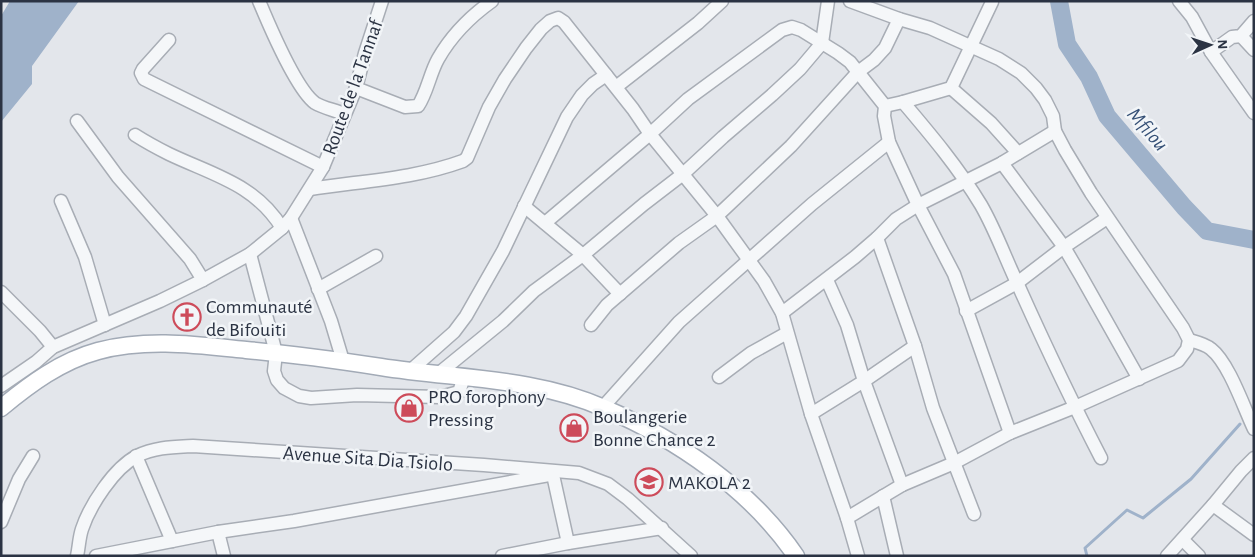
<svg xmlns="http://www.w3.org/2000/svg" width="1255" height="557" font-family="'Alegreya Sans',sans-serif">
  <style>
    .water { fill: #9fb2ca }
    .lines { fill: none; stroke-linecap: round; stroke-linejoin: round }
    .stream { stroke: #9fb2ca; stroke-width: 3 }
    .river { stroke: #9fb2ca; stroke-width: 18 }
    .minor-casing { stroke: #a8adb5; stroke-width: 15 }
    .major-casing { stroke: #a2aab6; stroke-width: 19 }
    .minor { stroke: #f5f7f9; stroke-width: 12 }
    .major { stroke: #fff; stroke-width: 16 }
    .labels { text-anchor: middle; stroke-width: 5; stroke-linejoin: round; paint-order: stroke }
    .street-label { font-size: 20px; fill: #2b3343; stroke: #f2f5f8 }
    .poi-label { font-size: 20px; fill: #2b3343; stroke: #f2f5f8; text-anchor: start }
    .water-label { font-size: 21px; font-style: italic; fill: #355076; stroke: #f2f5f8 }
  </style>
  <rect width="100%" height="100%" fill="#e3e6eb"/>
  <polygon class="water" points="10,1 79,1 32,66 32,84 1,122 1,16"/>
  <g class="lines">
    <polyline class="stream" points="1087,556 1085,548 1127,510 1143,518 1191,479 1240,424"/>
    <polyline class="river" points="1059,1 1067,44 1089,77 1107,116 1184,207 1207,231 1254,240"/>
    <g class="minor-casing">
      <g id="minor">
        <path d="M 259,1 C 269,25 296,89 315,103 C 323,108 335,110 344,114"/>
        <polyline points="1179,1 1192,17 1211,52 1254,113"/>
        <polyline points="1241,36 1254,50"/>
        <polyline points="169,40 143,69 141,73 144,79 323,167"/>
        <polyline points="1211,52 1232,37 1241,36 1254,21"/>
        <polyline points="616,87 698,23 722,1"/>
        <path d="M 356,88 L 405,107 L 418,106 C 427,93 430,73 438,59 C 451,36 471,16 492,1"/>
        <polyline points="951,88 991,123 1018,153"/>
        <polyline points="903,102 951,88 992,2"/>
        <path d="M 885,106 L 903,102 C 931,135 958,167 981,205 C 996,231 1006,260 1019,287 C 1045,345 1072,402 1101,458"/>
        <polyline points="77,121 118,177 190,259 203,280"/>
        <path d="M 135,135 C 146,142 157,148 169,154 C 213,175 255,184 282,228"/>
        <polyline points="1002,163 1064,247 1081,276 1139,379"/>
        <path d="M 310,189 C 361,181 414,179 463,161 L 467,158 L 489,107 L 505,79 L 526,48 L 541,29 L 550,21 L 558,18 L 564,22 L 633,109 L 650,134 L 717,216 L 764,281 L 782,313 L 811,414 L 847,518 L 858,556"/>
        <polyline points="61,201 85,257 105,325"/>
        <polyline points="524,206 583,255 620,294"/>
        <polyline points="291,218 331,321 343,361"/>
        <polyline points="545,223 650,134 688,99 782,30 792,27 801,30 838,53 850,62 885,106 884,116 889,142 918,205 954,274 1010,433"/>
        <polyline points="877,238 915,346 933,408 974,514"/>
        <polyline points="250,254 276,353 274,371 277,380 284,388 299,396 311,398 357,395 440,397 459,392 464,377"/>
        <polyline points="827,280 847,325 864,381 902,485"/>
        <polyline points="318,289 376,256"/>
        <polyline points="1,292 40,331 53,347"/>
        <polyline points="966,311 1017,283 1064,247 1107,218"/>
        <polyline points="782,313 855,257 877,238 896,219 918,205 1002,163 1055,131"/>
        <polyline points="591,325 607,305 679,243 717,216 791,146 858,72 874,60 885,48 899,19"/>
        <path d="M 1189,340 C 1196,342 1205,344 1211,349 C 1229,363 1244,408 1254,429"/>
        <polyline points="411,370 454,332 466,316 503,251 567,117 582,95 593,84 606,75"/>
        <polyline points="438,374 503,321 534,291 583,255 644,204 683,174 723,137 772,95 800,69 822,43 828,1"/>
        <polyline points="719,377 751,353 787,333"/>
        <polyline points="1,386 36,362 53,347 160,301 203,280 250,254 282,228 291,218 323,167 356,88 365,53 382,1"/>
        <polyline points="603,407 679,322 812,204 889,142"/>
        <polyline points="811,414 864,381 915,346"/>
        <polyline points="136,456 172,541"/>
        <polyline points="553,475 568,543"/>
        <polyline points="883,496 897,556"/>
        <polyline points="1213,505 1254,535"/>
        <polyline points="847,518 902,485 954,463 1010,433 1075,407 1178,361 1187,349 1189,340 1183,328 1091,193 1065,150 1055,131 1053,116 1045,100 1036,88 1021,73 999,59 930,28 899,19 850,1"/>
        <polyline points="1,522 19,479 33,456"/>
        <polyline points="218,532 224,556"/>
        <polyline points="1183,540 1199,556"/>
        <path d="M 77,556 C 79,547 79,538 82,529 C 90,505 114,468 137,456 C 155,447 174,447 193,446 L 484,465 L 579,473 L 608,484 L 628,499 L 691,556"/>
        <polyline points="96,556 218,532 294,521 549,475"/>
        <polyline points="502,556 568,543 662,528"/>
        <polyline points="1167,556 1213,505 1241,471 1254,458"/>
      </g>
    </g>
    <g class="major-casing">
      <path id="major" d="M 1,408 C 30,384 61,361 98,351 C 147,338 197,345 246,350 C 292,354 336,360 381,367 C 455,379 534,377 604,408 C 677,439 751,490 796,556"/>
    </g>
    <use href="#minor" class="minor"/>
    <use href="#major" class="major"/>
  </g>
  <defs>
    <g id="church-ring" transform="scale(1.4375)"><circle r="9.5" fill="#f2f5f8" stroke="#cd4b5a" stroke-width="1.5"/><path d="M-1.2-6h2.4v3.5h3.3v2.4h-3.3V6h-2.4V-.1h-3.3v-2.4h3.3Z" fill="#cd4b5a"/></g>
    <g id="shop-ring" transform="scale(1.4375)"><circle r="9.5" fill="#f2f5f8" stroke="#cd4b5a" stroke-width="1.5"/><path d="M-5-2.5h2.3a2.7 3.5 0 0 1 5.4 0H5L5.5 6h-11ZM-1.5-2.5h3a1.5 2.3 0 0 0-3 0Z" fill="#cd4b5a"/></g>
    <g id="school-ring" transform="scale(1.4375)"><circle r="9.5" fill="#f2f5f8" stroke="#cd4b5a" stroke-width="1.5"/><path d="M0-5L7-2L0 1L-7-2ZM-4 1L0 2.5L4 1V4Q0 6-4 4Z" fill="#cd4b5a"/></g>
  </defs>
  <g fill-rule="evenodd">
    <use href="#church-ring" x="187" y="317"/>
    <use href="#shop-ring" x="409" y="408"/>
    <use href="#shop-ring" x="574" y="428"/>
    <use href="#school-ring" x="649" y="482"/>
  </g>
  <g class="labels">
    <g class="street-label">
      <text transform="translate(352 87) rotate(-70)" y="7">Route de la Tannaf</text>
      <text transform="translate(368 458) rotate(4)" y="7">Avenue Sita Dia Tsiolo</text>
    </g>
    <g class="poi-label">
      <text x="206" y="313">Communauté<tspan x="206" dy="23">de Bifouiti</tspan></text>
      <text x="428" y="403">PRO forophony<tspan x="428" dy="23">Pressing</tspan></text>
      <text x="593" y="423">Boulangerie<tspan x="593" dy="23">Bonne Chance 2</tspan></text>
      <text x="668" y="489">MAKOLA 2</text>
    </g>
    <g class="water-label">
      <text transform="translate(1148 129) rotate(49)" y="7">Mfilou</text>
    </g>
  </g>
  <rect width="1255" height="557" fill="none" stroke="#2b3343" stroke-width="5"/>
  <g transform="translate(1210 45) rotate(87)" stroke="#f2f5f8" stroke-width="4" paint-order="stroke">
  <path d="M0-4L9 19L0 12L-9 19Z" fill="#2b3343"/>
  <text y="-8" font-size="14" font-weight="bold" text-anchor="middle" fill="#2b3343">N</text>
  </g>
</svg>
